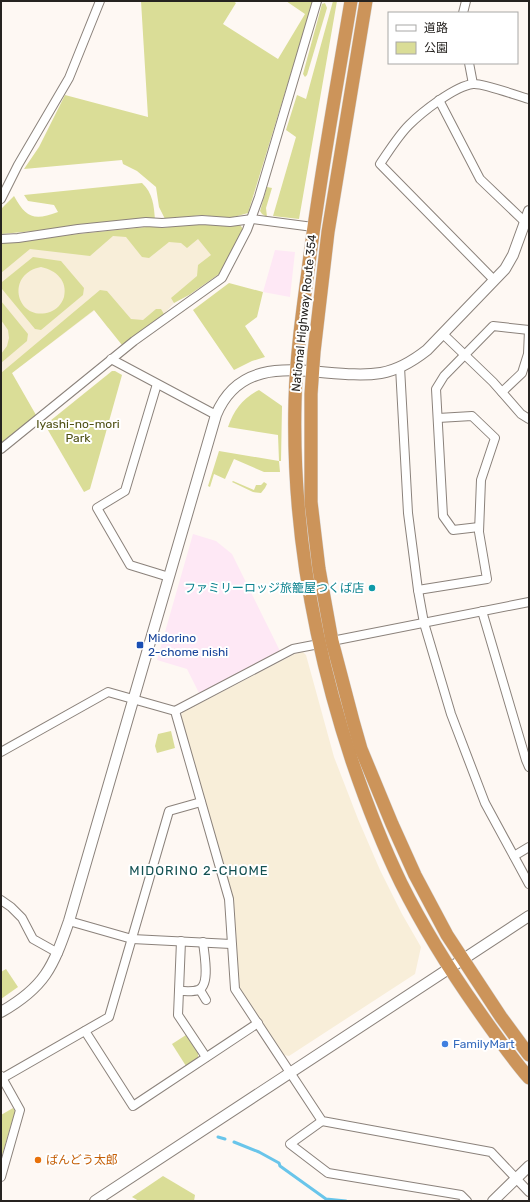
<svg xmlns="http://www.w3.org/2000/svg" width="530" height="1202" font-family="Rubik,'Noto Sans JP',sans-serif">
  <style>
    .commercial { fill: #f8eed9 }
    .industrial { fill: #fee8f5 }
    .green { fill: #dadd97; fill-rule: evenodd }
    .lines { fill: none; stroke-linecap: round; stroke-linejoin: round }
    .stream { stroke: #69c5ea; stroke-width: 3 }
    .minor-casing { stroke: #8b827b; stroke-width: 10 }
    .tertiary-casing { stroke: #8b827b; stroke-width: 12 }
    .trunk-casing { stroke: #d8d7d7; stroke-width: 14 }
    .minor { stroke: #fff; stroke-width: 8 }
    .tertiary { stroke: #fff; stroke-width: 10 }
    .trunk { stroke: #cc945a; stroke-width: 13 }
    .culture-dot { fill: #0f9aa8; stroke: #fff; stroke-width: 1.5 }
    .transit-dot { fill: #1a4fb4; stroke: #fff; stroke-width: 1.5 }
    .shop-dot { fill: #3f7fe0; stroke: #fff; stroke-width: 1.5 }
    .food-dot { fill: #e8710a; stroke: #fff; stroke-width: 1.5 }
    .labels { text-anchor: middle; stroke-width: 4; stroke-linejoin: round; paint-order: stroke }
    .street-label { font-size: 12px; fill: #262320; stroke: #fff }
    .park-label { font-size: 12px; fill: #4d4f13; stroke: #fff }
    .culture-label { font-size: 12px; fill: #0d838f; stroke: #fff; text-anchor: end }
    .transit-label { font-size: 12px; fill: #164399; stroke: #fff; text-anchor: start }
    .shop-label { font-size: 12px; fill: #366cbe; stroke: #fff; text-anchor: start }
    .food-label { font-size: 12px; fill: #c56008; stroke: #fff; text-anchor: start }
    .neighbourhood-label { font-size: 13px; letter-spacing: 1px; fill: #145152; stroke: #fff }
  </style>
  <rect width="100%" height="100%" fill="#fef8f3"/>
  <g class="commercial">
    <polygon points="240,225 243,229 219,274 189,295 187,294 174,303 164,314 136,334 108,328 95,310 12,373 1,444 1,242 107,230 156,226 161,228"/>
    <polygon points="303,652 306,655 334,757 358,819 380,870 402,914 421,947 415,974 289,1056 284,1055 239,987 233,899 181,716 183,712 295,654"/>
  </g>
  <g class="industrial">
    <polygon points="275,250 295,252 290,297 263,292"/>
    <polygon points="193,534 216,541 232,554 280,651 199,693 187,669 157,660"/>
  </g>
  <g class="green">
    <polygon points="141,1 233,1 236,3 223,24 278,59 305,14 286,1 313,1 248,213 227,219 203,215 165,219 159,207 156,187 137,171 123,164 122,160 24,169 39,147 65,95 148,117"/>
    <polygon points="333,1 337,1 299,219 273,216 296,137 286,130 297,95 306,99"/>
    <polygon points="325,3 327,8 307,75 305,77 303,74 322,4"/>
    <path d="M 142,183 C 153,193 154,206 155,220 L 1,234 L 1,209 L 14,196 C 26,218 34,221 58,212 L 54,205 L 28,201 L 24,195 Z"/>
    <polygon points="267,187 272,188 266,208 267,217 262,214 260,211"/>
    <polygon points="203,223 240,225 243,229 219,274 189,295 174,303 171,298 197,276 198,265 211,255 198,239 187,248 181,243 169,242 149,258 142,257 126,237 113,236 90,256 30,249 1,273 1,242 156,226 161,228"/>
    <path d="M 33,257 L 61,261 L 84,288 L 83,295 L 41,330 L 35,329 L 2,289 L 2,282 ZM 41,267 C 56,270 68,281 64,297 C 62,304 56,310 50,312 C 17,323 4,274 41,267 Z"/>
    <polygon points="229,283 263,292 257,317 245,326 265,357 252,361 234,370 193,310"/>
    <polygon points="100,290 107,291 131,319 143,320 156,309 161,309 164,314 122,345 94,310 12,373 36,415 1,444 1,373"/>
    <polygon points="1,301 28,334 27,341 1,363 1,354 7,346 9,338 8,330 1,320"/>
    <polygon points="112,371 115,371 122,375 90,489 84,492 45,425"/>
    <path d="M 259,390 L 282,406 L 281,461 L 279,461 L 280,472 L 264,472 L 234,459 L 225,479 L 214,474 L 210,487 L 208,486 L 219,451 L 279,461 L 278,435 L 228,427 C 234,410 243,398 259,390 Z"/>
    <polygon points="233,481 254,490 256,485 261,485 264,482 267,484 265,488 261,493 253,492 232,482"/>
    <polygon points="171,731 175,748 157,753 155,746 158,734"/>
    <polygon points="6,969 18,987 1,999 1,972"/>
    <polygon points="186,1035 198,1053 198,1058 186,1066 172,1044"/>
    <polygon points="13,1108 15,1111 1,1159 1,1115"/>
    <polygon points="163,1176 195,1195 194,1201 139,1201 132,1197"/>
  </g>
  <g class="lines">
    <g class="stream">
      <polyline points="218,1137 225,1139"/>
      <polyline points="234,1142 259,1152 279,1163 280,1166 326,1199 346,1201"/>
    </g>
    <g class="minor-casing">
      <g id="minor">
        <polyline points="463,13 466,1"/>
        <polyline points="469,63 473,84"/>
        <polyline points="439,100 480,179 525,222"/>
        <polyline points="1,199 18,165 69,78 100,1"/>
        <polyline points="1,239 18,238 78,229 146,222 162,223 202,220 230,222 252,219 313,227"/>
        <path d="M 494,280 L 380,164 C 389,151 398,136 409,125 C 422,112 455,86 473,84 C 484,83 517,96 529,99"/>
        <polyline points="443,334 493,382 521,414 529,419"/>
        <polyline points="111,359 216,415"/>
        <polyline points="400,367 408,513 418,590 424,623 451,714 485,803 529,884"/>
        <polyline points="157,384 125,491 97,508 130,565 169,577"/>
        <polyline points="502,392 522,373 528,354 529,330"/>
        <polyline points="1,449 134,341 222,278 247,230 259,197 317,1"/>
        <polyline points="479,527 453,530 443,516 436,389 444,376 493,326 529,330"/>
        <polyline points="418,590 487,579 479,532 481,480 495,438 472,416 438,418"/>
        <polyline points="482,611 526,760 529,767"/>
        <polyline points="332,641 529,602"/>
        <polyline points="175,711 293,649 319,644"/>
        <polyline points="1,752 108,692 175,711 229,899 235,989 322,1121 491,1152 529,1192"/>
        <polyline points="514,856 529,847"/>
        <polyline points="1,900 11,907 22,918 33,939 58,953"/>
        <polyline points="69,921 132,939 231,944"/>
        <polyline points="181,941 178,1015 206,1057"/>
        <polyline points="200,990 206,1000"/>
        <path d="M 179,991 C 185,991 193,992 198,990 C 211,986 204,953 203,942"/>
        <polyline points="85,1031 133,1106 258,1023"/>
        <polyline points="1,1076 20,1110 1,1177"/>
        <polyline points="1,1079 109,1017 169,811 201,802"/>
        <polyline points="322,1121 290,1144 328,1173 461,1195 467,1201"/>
      </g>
    </g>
    <g class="tertiary-casing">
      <g id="tertiary">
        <path d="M 1,1012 C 45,987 53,967 69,921 L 216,415 C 246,343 324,382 381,373 C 398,370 413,361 427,350 L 505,269 L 513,255 L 529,211"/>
        <polyline points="95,1201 529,916"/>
        <polyline points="493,1201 529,1166"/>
      </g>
    </g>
    <g class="trunk-casing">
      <g id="trunk">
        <path d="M 351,1 C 336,91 319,181 308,271 C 302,315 296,358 295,402 C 292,524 314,646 352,761 C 366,802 382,844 401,883 C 423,927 449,969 478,1010 C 494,1033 510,1056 529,1078"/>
        <polyline points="366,1 328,232 314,352 311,394 311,502 319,569 332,641 353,721 361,749 392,824 415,875 447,935 501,1017 529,1055"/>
      </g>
    </g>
    <use href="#minor" class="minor"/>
    <use href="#tertiary" class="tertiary"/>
    <use href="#trunk" class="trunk"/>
  </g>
  <circle class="culture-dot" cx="372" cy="588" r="4"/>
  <rect class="transit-dot" x="136" y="641" width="8" height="8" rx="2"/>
  <circle class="shop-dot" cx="445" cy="1044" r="4"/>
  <circle class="food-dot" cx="38" cy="1160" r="4"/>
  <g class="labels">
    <g class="street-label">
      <text transform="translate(304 313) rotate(-84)" y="4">National Highway Route 354</text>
    </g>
    <g class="park-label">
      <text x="78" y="428">Iyashi-no-mori<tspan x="78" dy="14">Park</tspan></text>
    </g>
    <g class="culture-label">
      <text x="364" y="592">ファミリーロッジ旅籠屋つくば店</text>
    </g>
    <g class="transit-label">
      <text x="148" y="642">Midorino<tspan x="148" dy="14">2-chome nishi</tspan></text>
    </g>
    <g class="shop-label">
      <text x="453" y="1048">FamilyMart</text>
    </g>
    <g class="food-label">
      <text x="46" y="1164">ばんどう太郎</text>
    </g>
    <g class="neighbourhood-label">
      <text x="199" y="875">MIDORINO 2-CHOME</text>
    </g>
  </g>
  <rect width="530" height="1202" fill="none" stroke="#262320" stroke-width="4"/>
  <rect x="388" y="12" width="130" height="52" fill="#ffffff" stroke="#a8a7a6"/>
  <rect x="396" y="25" width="20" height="6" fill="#ffffff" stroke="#a8a7a6"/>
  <text x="424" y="32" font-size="12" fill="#262320">道路</text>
  <rect x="396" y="42" width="20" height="12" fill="#dadd97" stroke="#a8a7a6"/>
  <text x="424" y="52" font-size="12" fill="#262320">公園</text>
</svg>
